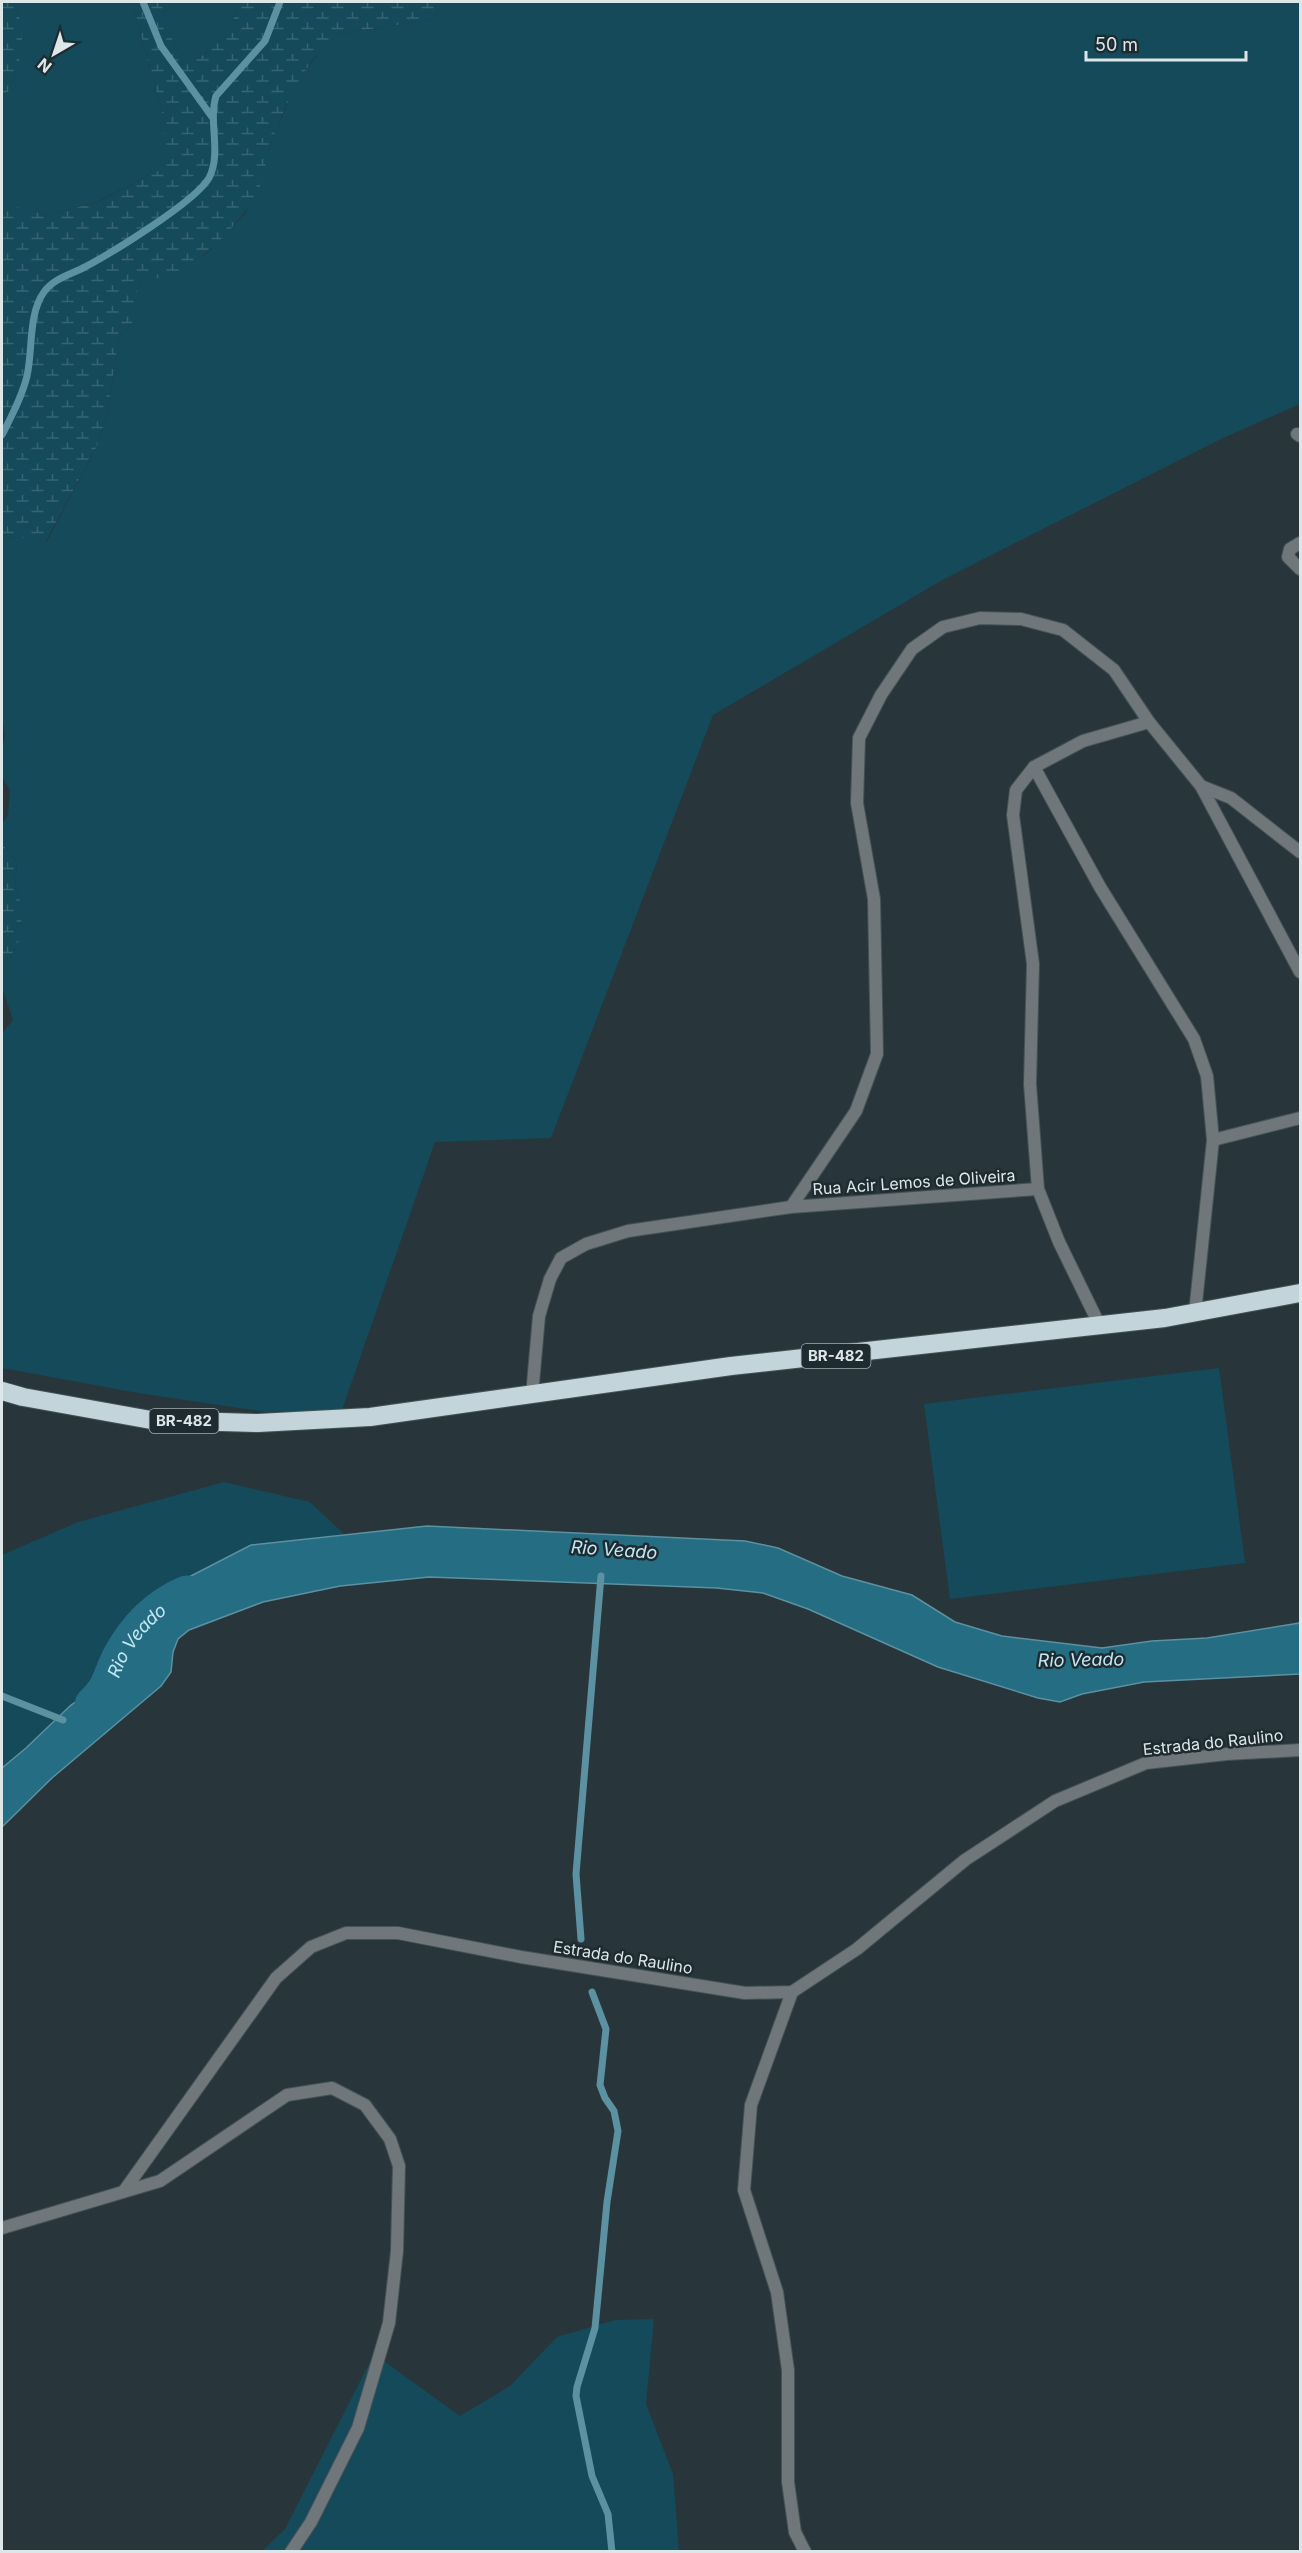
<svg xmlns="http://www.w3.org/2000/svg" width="1302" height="2553" font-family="Inter,sans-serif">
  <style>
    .grass { fill: #144a5a }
    .wetland { fill: url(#wetland-marsh) }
    .water { fill: #246d82; stroke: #5c91a1; stroke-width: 1.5 }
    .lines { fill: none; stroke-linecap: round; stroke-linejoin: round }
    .stream { stroke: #5c91a1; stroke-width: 7 }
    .river { stroke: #246d82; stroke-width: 39 }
    .street-casing { stroke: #455257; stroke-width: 14 }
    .highway-casing { stroke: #455257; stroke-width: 20 }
    .street { stroke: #70777a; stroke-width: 12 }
    .highway { stroke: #c3d4db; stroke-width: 18 }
    .labels { text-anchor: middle; stroke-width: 5; stroke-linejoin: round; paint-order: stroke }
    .shield { fill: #1e2c31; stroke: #a4aeb2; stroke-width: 1.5 }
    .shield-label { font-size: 15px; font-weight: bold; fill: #dde6e9 }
    .street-label { font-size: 16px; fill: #dde6e9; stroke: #1e2c31 }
    .water-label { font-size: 18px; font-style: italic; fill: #c2e7f5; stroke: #1e2c31 }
  </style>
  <defs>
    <pattern id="wetland-marsh" width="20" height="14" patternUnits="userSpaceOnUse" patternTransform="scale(1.5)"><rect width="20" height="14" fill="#144a5a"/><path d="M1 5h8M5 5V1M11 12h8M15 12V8" fill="none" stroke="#366472"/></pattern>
  </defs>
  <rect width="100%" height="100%" fill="#28363b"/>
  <g class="grass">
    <path d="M 14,2 L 132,2 L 162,112 L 165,162 L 158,171 L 97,202 L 47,215 L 12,206 L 2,197 L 2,103 C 20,71 30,37 14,2 Z"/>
    <path d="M 161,2 L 237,2 L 238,10 C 225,37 191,89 170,34 C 166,23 164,12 161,2 Z"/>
    <polygon points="447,2 1300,2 1300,404 1223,438 944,579 713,715 551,1138 435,1142 342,1410 266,1412 138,1393 2,1368 2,1033 13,1020 2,987 2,973 18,943 20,901 15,887 17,862 2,844 2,824 8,815 10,790 2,777 2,750 5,736 2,716 2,535 47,541 97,446 107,414 117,350 121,335 132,323 137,292 143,276 182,268 206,254 245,214 276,130 297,83 327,41 338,34 431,20"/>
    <polygon points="1219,1368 1245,1563 950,1599 924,1404"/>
    <polygon points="224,1482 310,1502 344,1534 282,1544 251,1545 188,1577 160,1599 134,1643 100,1686 71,1705 26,1748 2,1768 2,1555 78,1522"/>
    <polygon points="654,2319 646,2404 673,2474 679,2551 261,2552 285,2529 374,2354 460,2416 510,2386 557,2337 615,2320"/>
  </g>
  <g class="wetland">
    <path d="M 2,2 L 14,2 C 30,37 20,71 2,103 Z"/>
    <path d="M 132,2 L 161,2 C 164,12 166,23 170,34 C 191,89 225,37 238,10 L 237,2 L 447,2 L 431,20 L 338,34 C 309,52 279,117 269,150 C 265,162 265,175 260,186 C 248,217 196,271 162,278 C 156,279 149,277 143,276 L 137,292 L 140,304 L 132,323 L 121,335 L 117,350 L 107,414 L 97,446 L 46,541 L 2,535 L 2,197 L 12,206 L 47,215 L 98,202 L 158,171 L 164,162 L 162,112 Z"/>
    <polygon points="2,844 17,862 15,887 20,901 22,935 2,973"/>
  </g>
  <polygon class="water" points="427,1526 745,1541 778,1548 842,1576 912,1595 955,1622 1002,1636 1102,1648 1152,1641 1207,1638 1300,1623 1300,1674 1144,1682 1082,1694 1060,1702 1038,1698 938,1667 808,1609 763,1593 717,1588 429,1577 340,1586 263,1602 189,1630 178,1639 173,1652 171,1672 161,1686 52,1778 2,1827 2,1768 26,1748 71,1705 100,1686 133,1643 160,1599 189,1577 251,1545"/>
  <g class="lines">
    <g class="stream">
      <polyline points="143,2 161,46 212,117"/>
      <path d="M 2,435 C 11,417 22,397 27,376 C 33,350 28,314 44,292 C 53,279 69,275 83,268 C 110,254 195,202 209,178 C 222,153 208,122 216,96 L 265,41 L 280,2"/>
      <polyline points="2,1696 63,1720"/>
      <polyline points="581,1939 576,1874 601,1576"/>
      <polyline points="592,1992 606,2029 600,2085 605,2098 614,2111 618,2131 607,2202 595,2328 577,2387 576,2396 592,2476 608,2514 612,2552"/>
    </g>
    <path class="river" id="s1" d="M 94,1705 C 111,1690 111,1679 120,1660 C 135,1631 157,1608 187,1595"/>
    <g class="street-casing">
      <g id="street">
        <polyline points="1297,434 1300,436"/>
        <polyline points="1300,543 1290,549 1288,557 1300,569"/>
        <polyline points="1034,767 1100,887 1194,1039 1207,1076 1213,1140 1195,1313"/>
        <polyline points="1201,786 1231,798 1300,852"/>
        <polyline points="1213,1140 1300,1118"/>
        <polyline points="791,1207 856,1111 877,1054 874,899 857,803 859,738 881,695 912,649 943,627 980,618 1021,619 1063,630 1114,670 1149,722 1201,786 1300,972"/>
        <polyline points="1100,1326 1059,1242 1038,1189 1030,1084 1033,964 1013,815 1016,790 1034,767 1083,741 1149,722"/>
        <polyline points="532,1395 539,1316 550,1279 561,1258 586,1244 628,1231 791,1207 1038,1189"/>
        <polyline points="792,1992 751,2105 744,2190 777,2292 788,2370 788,2482 795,2532 805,2552"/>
        <polyline points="124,2191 276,1978 311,1947 346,1933 398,1933 521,1957 745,1993 792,1992 857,1949 965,1860 1055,1801 1146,1763 1227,1754 1300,1750"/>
        <polyline points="2,2228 160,2181 287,2095 332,2088 365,2105 390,2139 399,2166 397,2251 389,2323 358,2428 311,2522 291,2552"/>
      </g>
    </g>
    <g class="highway-casing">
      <polyline id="highway" points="2,1391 23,1397 151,1420 258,1423 370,1417 731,1366 1165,1318 1300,1293"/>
    </g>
    <use href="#street" class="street"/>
    <use href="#highway" class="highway"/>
  </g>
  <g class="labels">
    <g class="shield">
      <rect x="801.5" y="1344" width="69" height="24" rx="4.5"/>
      <rect x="149.5" y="1409" width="69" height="24" rx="4.5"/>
    </g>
    <g class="shield-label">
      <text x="836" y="1361">BR-482</text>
      <text x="184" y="1426">BR-482</text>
    </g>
    <g class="street-label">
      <text transform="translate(914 1182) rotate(-4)" y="6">Rua Acir Lemos de Oliveira</text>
      <text transform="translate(1213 1742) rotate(-6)" y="6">Estrada do Raulino</text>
      <text transform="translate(623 1957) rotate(9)" y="6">Estrada do Raulino</text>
    </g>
    <g class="water-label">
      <text transform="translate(614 1550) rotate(4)" y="6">Rio Veado</text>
      <text dy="6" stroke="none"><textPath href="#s1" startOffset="78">Rio Veado</textPath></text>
      <text transform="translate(1081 1660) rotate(-1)" y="6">Rio Veado</text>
    </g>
  </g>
  <rect width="1302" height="2553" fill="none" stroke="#dde6e9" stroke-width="6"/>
  <g transform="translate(54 54) rotate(219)" stroke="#1e2c31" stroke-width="4.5" paint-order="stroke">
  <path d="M0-4.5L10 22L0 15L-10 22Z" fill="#dde6e9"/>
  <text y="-9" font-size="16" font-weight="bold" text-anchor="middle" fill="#dde6e9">N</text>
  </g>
  <path d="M1086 51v9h160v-9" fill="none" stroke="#dde6e9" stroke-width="3"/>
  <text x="1095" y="51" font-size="18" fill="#dde6e9" stroke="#1e2c31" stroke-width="4.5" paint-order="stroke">50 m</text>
</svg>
